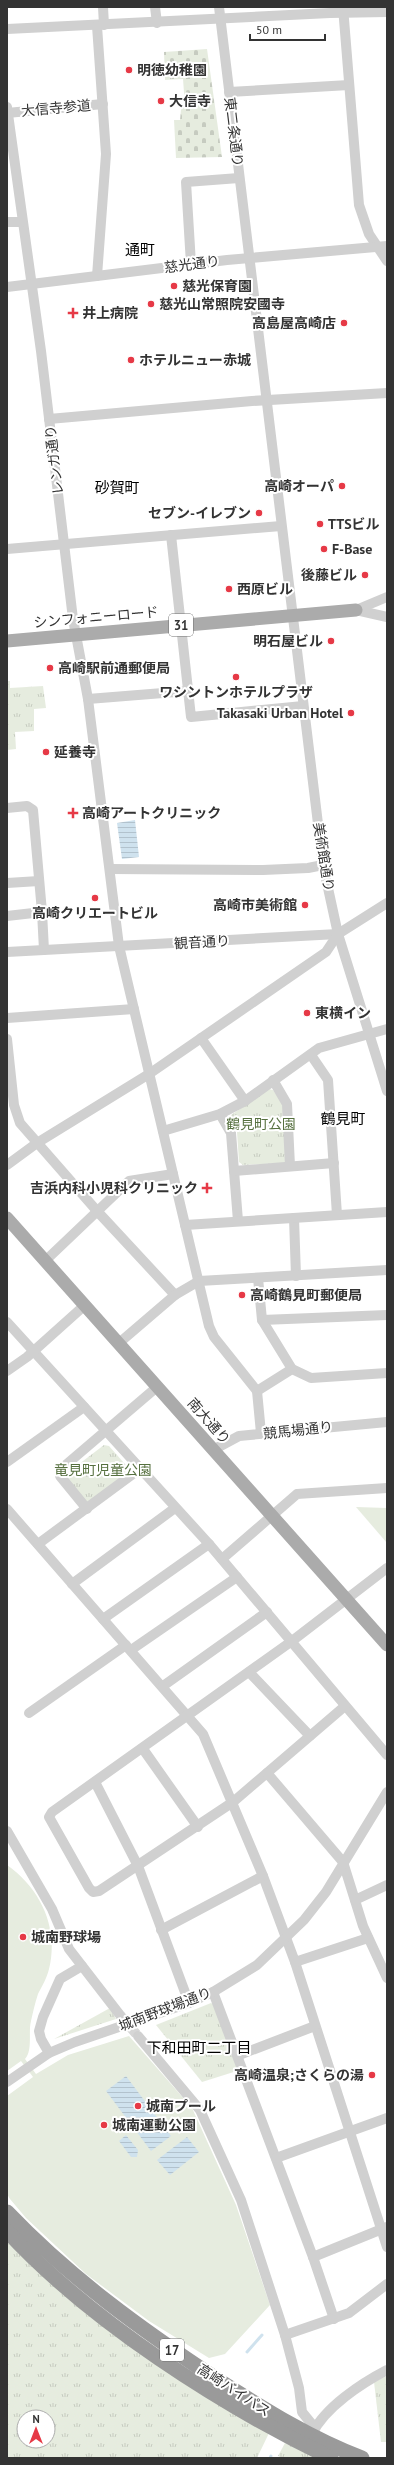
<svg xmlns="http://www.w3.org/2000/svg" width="394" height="2465" font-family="'PT Sans','Noto Sans JP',sans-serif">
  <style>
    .grass { fill: url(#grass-tufts); fill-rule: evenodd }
    .cemetery { fill: url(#cemetery-stones) }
    .garden { fill: #e6ecdf }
    .water { fill: url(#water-rules) }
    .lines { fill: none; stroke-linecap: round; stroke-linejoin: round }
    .stream { stroke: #cfe2ee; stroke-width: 3 }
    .minor-tunnel { stroke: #d6d6d6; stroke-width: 10; stroke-dasharray: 10 5; stroke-linecap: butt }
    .minor { stroke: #d0d0d0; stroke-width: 10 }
    .major { stroke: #ababab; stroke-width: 13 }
    .highway { stroke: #9a9a9a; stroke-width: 15 }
    .poi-dot { fill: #e63946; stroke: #fff; stroke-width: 1.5 }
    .labels { text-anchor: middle; stroke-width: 4; stroke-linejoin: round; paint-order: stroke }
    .shield { fill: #fff; stroke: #707070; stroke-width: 1 }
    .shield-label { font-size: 13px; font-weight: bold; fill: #333 }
    .poi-label { font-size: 14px; font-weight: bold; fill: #333; stroke: #fff; text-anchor: start }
    .street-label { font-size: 14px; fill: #333; stroke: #fff }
    .park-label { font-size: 14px; fill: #56703f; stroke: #fff }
    .neighbourhood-label { font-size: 15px; fill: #000; stroke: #fff }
  </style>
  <defs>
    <pattern id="grass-tufts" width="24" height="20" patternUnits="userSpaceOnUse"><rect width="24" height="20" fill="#e6ecdf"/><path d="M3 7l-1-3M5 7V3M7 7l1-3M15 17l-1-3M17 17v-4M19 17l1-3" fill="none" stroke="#c6cbc0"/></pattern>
    <pattern id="cemetery-stones" width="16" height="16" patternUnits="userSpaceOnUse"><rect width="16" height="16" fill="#e6ecdf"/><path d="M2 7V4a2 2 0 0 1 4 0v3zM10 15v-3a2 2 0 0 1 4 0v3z" fill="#c6cbc0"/></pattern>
    <pattern id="water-rules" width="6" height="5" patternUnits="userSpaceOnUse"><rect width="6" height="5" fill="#cfe2ee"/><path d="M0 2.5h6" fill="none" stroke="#b2c2cd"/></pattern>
  </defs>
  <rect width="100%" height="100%" fill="#fff"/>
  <g class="grass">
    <polygon points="7,681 10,681 10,688 43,686 46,708 34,709 34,731 15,732 16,749 7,750"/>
    <polygon points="269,1089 273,1090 285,1107 287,1159 284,1163 243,1165 239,1162 237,1132 231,1122 231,1115"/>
    <polygon points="104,1445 109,1446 132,1472 88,1505 66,1479 66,1474"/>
    <polygon points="211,2003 216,2006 240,2070 202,2082 156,2025"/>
    <polygon points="110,2008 116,2019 54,2039"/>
    <path d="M 7,2236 L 76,2304 L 269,2433 L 257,2458 L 7,2458 ZM 24,2417 L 48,2417 L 48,2441 L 24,2441 Z"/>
    <polygon points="387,2376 387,2442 381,2442 374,2382"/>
    <polygon points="285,2443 316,2458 283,2458 278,2456"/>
  </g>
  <polygon class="cemetery" points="207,49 222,157 176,158 174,120 180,120 181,109 185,106 183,79 165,80 164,52"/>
  <g class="garden">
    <polygon points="356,1507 387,1508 387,1543"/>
    <path d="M 7,1865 C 41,1889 59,1928 49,1969 C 47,1978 42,1986 38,1994 C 35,2003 33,2012 31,2021 C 28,2032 33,2050 25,2059 L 36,2074 L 68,2055 L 129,2036 L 192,2108 L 236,2205 L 270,2305 L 225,2354 L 209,2358 L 149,2321 L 86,2274 L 26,2218 L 10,2199 L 7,2194 L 7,2096 L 33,2077 L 21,2061 L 7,2071 Z"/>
  </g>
  <g class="water">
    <polygon points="135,820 139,857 122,859 117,823"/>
    <polygon points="126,2076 171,2136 151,2151 106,2091"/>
    <polygon points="126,2135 138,2150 137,2157 131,2157 119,2141"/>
    <polygon points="187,2137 199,2152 170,2175 157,2160"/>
  </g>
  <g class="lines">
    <g class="stream">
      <polyline points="247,2352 262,2335"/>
      <polyline points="270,2458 271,2456"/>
    </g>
    <polyline class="minor-tunnel" points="120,2015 138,2036"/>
    <g class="minor">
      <polyline points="103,7 104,25"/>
      <polyline points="155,7 157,23"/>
      <polyline points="219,7 323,865 338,934 387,1091"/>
      <polyline points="343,7 359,205 369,234 387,261"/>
      <polyline points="7,29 330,13 387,12"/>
      <polyline points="229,92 349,85"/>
      <polyline points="7,107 41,351 73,619 88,699 119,946 209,1326 214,1337 257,1391 261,1433"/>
      <polyline points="7,113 103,104"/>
      <polyline points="7,222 21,222"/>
      <polyline points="191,264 186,182 239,178"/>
      <polyline points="97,276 106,154 97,26"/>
      <polyline points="7,287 227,260 387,246"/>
      <polyline points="49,419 252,401 387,393"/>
      <polyline points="171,535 191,717 303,706"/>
      <polyline points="7,549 281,526"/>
      <polyline points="356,610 387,597"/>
      <polyline points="356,610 387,617"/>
      <polyline points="88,699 188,691"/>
      <polyline points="7,808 27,806 33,810 42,912 7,916"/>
      <polyline points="110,869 263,870 308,868 323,865"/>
      <polyline points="7,883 39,881"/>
      <polyline points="42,912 44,950"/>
      <polyline points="7,952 338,934 387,903"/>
      <polyline points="7,1018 134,1009"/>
      <polyline points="201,1038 245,1101"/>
      <polyline points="7,1039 14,1105 20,1123 97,1211 175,1295"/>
      <polyline points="311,1055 328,1080 337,1215"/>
      <polyline points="273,1080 287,1104 290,1166"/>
      <polyline points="220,1114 231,1133 238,1221"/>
      <polyline points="163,1131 220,1114 245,1101 319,1048 387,1029"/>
      <polyline points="7,1165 37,1143 149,1074 326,952 338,934"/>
      <polyline points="234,1171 334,1163"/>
      <polyline points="294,1218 296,1276"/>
      <polyline points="185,1225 387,1212"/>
      <polyline points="45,1261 129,1181 173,1174"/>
      <polyline points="258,1278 262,1320 292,1369 311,1378 387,1373"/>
      <polyline points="262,1320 387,1315"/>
      <polyline points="7,1322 209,1544 387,1755"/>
      <polyline points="119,1343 175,1295 199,1281 387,1270"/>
      <polyline points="7,1371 27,1357 85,1305"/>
      <polyline points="257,1391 292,1369"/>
      <polyline points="213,1450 239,1436 387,1422"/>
      <polyline points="7,1462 84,1407"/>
      <polyline points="7,1509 203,1734 263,1876 295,1962 387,2247"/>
      <polyline points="87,1509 60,1476 61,1469 157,1387"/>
      <polyline points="38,1544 141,1468"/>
      <polyline points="222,1559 297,1494 387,1488"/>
      <polyline points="72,1584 175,1508"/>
      <polyline points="103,1619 209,1544"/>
      <polyline points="131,1650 237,1577"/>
      <polyline points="249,1672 310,1736"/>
      <polyline points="163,1686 267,1612"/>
      <polyline points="345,1706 233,1802 99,1891 93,1892 89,1888 49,1817 52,1812 292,1641 387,1568"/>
      <polyline points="29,1713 126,1645"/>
      <polyline points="143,1749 198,1827"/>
      <polyline points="267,1773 343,1862 363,1926 387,1978"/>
      <polyline points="95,1782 138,1866 189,2003"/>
      <polyline points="7,1831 52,1909 69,1949 120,2015"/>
      <polyline points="355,1900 387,1885"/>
      <polyline points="161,1930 263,1876"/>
      <polyline points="295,1962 368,1938"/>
      <polyline points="213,1992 313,2257 334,2319"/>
      <polyline points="138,2036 200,2110 241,2200 285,2335 299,2388 302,2412 315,2428"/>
      <polyline points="49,2053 41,2039 39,2031 43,2017 60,1979 82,1966"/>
      <polyline points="239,2055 315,2026"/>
      <polyline points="7,2082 49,2053 75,2042 189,2003 213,1992 257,1965 304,1920 326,1892 387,1792"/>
      <polyline points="276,2158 387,2118"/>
      <polyline points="313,2257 387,2227"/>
      <polyline points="285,2335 349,2313 387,2284"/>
      <path d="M 312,2434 C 325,2407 362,2383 387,2370"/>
    </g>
    <g class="major">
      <polyline points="7,641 356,610"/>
      <polyline points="7,1218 387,1645"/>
    </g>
    <g class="highway">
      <path d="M 7,2212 C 70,2278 142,2330 218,2380 C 264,2409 311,2439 362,2458"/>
      <path d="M 7,2231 C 90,2321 221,2405 331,2458"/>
    </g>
  </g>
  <g class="poi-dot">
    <circle cx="129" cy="70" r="4"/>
    <circle cx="161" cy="101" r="4"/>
    <circle cx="174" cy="286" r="4"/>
    <circle cx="151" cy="304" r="4"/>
    <path d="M71 307h4v4h4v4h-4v4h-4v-4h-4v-4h4z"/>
    <circle cx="344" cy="323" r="4"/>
    <circle cx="131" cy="360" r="4"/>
    <circle cx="342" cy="486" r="4"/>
    <circle cx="259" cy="513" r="4"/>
    <circle cx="320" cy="524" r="4"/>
    <circle cx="324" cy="549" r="4"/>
    <circle cx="365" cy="575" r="4"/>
    <circle cx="229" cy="589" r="4"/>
    <circle cx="331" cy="641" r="4"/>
    <circle cx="50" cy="668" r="4"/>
    <circle cx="236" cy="677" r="4"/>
    <circle cx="351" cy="713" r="4"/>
    <circle cx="46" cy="752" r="4"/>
    <path d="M71 807h4v4h4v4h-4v4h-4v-4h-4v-4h4z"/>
    <circle cx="95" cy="898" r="4"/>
    <circle cx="305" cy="905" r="4"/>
    <circle cx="307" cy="1013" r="4"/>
    <path d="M205 1182h4v4h4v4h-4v4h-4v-4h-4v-4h4z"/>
    <circle cx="242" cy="1295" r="4"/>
    <circle cx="23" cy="1937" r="4"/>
    <circle cx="372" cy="2075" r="4"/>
    <circle cx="138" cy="2106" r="4"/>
    <circle cx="104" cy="2125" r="4"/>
  </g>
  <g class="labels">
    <g class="shield">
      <rect x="169" y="614" width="24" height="22" rx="3"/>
      <rect x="160" y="2339" width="24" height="22" rx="3"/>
    </g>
    <g class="shield-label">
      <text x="181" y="630">31</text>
      <text x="172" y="2355">17</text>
    </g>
    <g class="poi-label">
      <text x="137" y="75">明徳幼稚園</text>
      <text x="169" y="106">大信寺</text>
      <text x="182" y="291">慈光保育園</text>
      <text x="159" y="309">慈光山常照院安國寺</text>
      <text x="82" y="318">井上病院</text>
      <text x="336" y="328" text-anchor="end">高島屋高崎店</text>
      <text x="139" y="365">ホテルニュー赤城</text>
      <text x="334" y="491" text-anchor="end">高崎オーパ</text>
      <text x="251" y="518" text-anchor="end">セブン-イレブン</text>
      <text x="328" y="529">TTSビル</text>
      <text x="332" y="554">F-Base</text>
      <text x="357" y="580" text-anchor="end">後藤ビル</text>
      <text x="237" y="594">西原ビル</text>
      <text x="323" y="646" text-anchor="end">明石屋ビル</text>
      <text x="58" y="673">高崎駅前通郵便局</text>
      <text x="236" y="697" text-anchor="middle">ワシントンホテルプラザ</text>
      <text x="343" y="718" text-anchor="end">Takasaki Urban Hotel</text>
      <text x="54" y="757">延養寺</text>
      <text x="82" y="818">高崎アートクリニック</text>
      <text x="297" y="910" text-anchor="end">高崎市美術館</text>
      <text x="95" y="918" text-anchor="middle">高崎クリエートビル</text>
      <text x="315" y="1018">東横イン</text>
      <text x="198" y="1193" text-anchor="end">吉浜内科小児科クリニック</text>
      <text x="250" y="1300">高崎鶴見町郵便局</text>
      <text x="31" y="1942">城南野球場</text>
      <text x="364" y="2080" text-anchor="end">高崎温泉;さくらの湯</text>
      <text x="146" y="2111">城南プール</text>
      <text x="112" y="2130">城南運動公園</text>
    </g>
    <g class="street-label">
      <text transform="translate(56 108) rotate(-5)" y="5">大信寺参道</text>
      <text transform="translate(234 132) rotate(83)" y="5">東二条通り</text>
      <text transform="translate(192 264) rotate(-7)" y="5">慈光通り</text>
      <text transform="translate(54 460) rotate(-97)" y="5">レンガ通り</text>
      <text transform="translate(96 617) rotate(-5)" y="5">シンフォニーロード</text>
      <text transform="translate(324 857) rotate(81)" y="5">美術館通り</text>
      <text transform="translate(202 942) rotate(-3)" y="5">観音通り</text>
      <text transform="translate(209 1421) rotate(49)" y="5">南大通り</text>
      <text transform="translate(298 1430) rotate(-6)" y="5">競馬場通り</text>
      <text transform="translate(165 2009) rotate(-21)" y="5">城南野球場通り</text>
      <text transform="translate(234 2390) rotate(33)" y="5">高崎バイパス</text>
    </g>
    <g class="park-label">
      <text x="261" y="1129">鶴見町公園</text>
      <text x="103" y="1475">竜見町児童公園</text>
    </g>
    <g class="neighbourhood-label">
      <text x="140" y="255">通町</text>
      <text x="117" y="493">砂賀町</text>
      <text x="343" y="1124">鶴見町</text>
      <text x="199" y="2053">下和田町二丁目</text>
    </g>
  </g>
  <rect width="394" height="2465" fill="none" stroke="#333333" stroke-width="16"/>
  <g transform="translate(36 2429)"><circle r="19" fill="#ffffff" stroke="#adadad"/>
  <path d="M0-3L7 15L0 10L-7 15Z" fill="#e63946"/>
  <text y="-6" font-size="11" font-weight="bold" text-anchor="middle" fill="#333333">N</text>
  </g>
  <path d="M250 34v6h75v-6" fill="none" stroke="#333333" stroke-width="2"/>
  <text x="256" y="34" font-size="12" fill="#333333" stroke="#ffffff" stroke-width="3" paint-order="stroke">50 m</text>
</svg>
